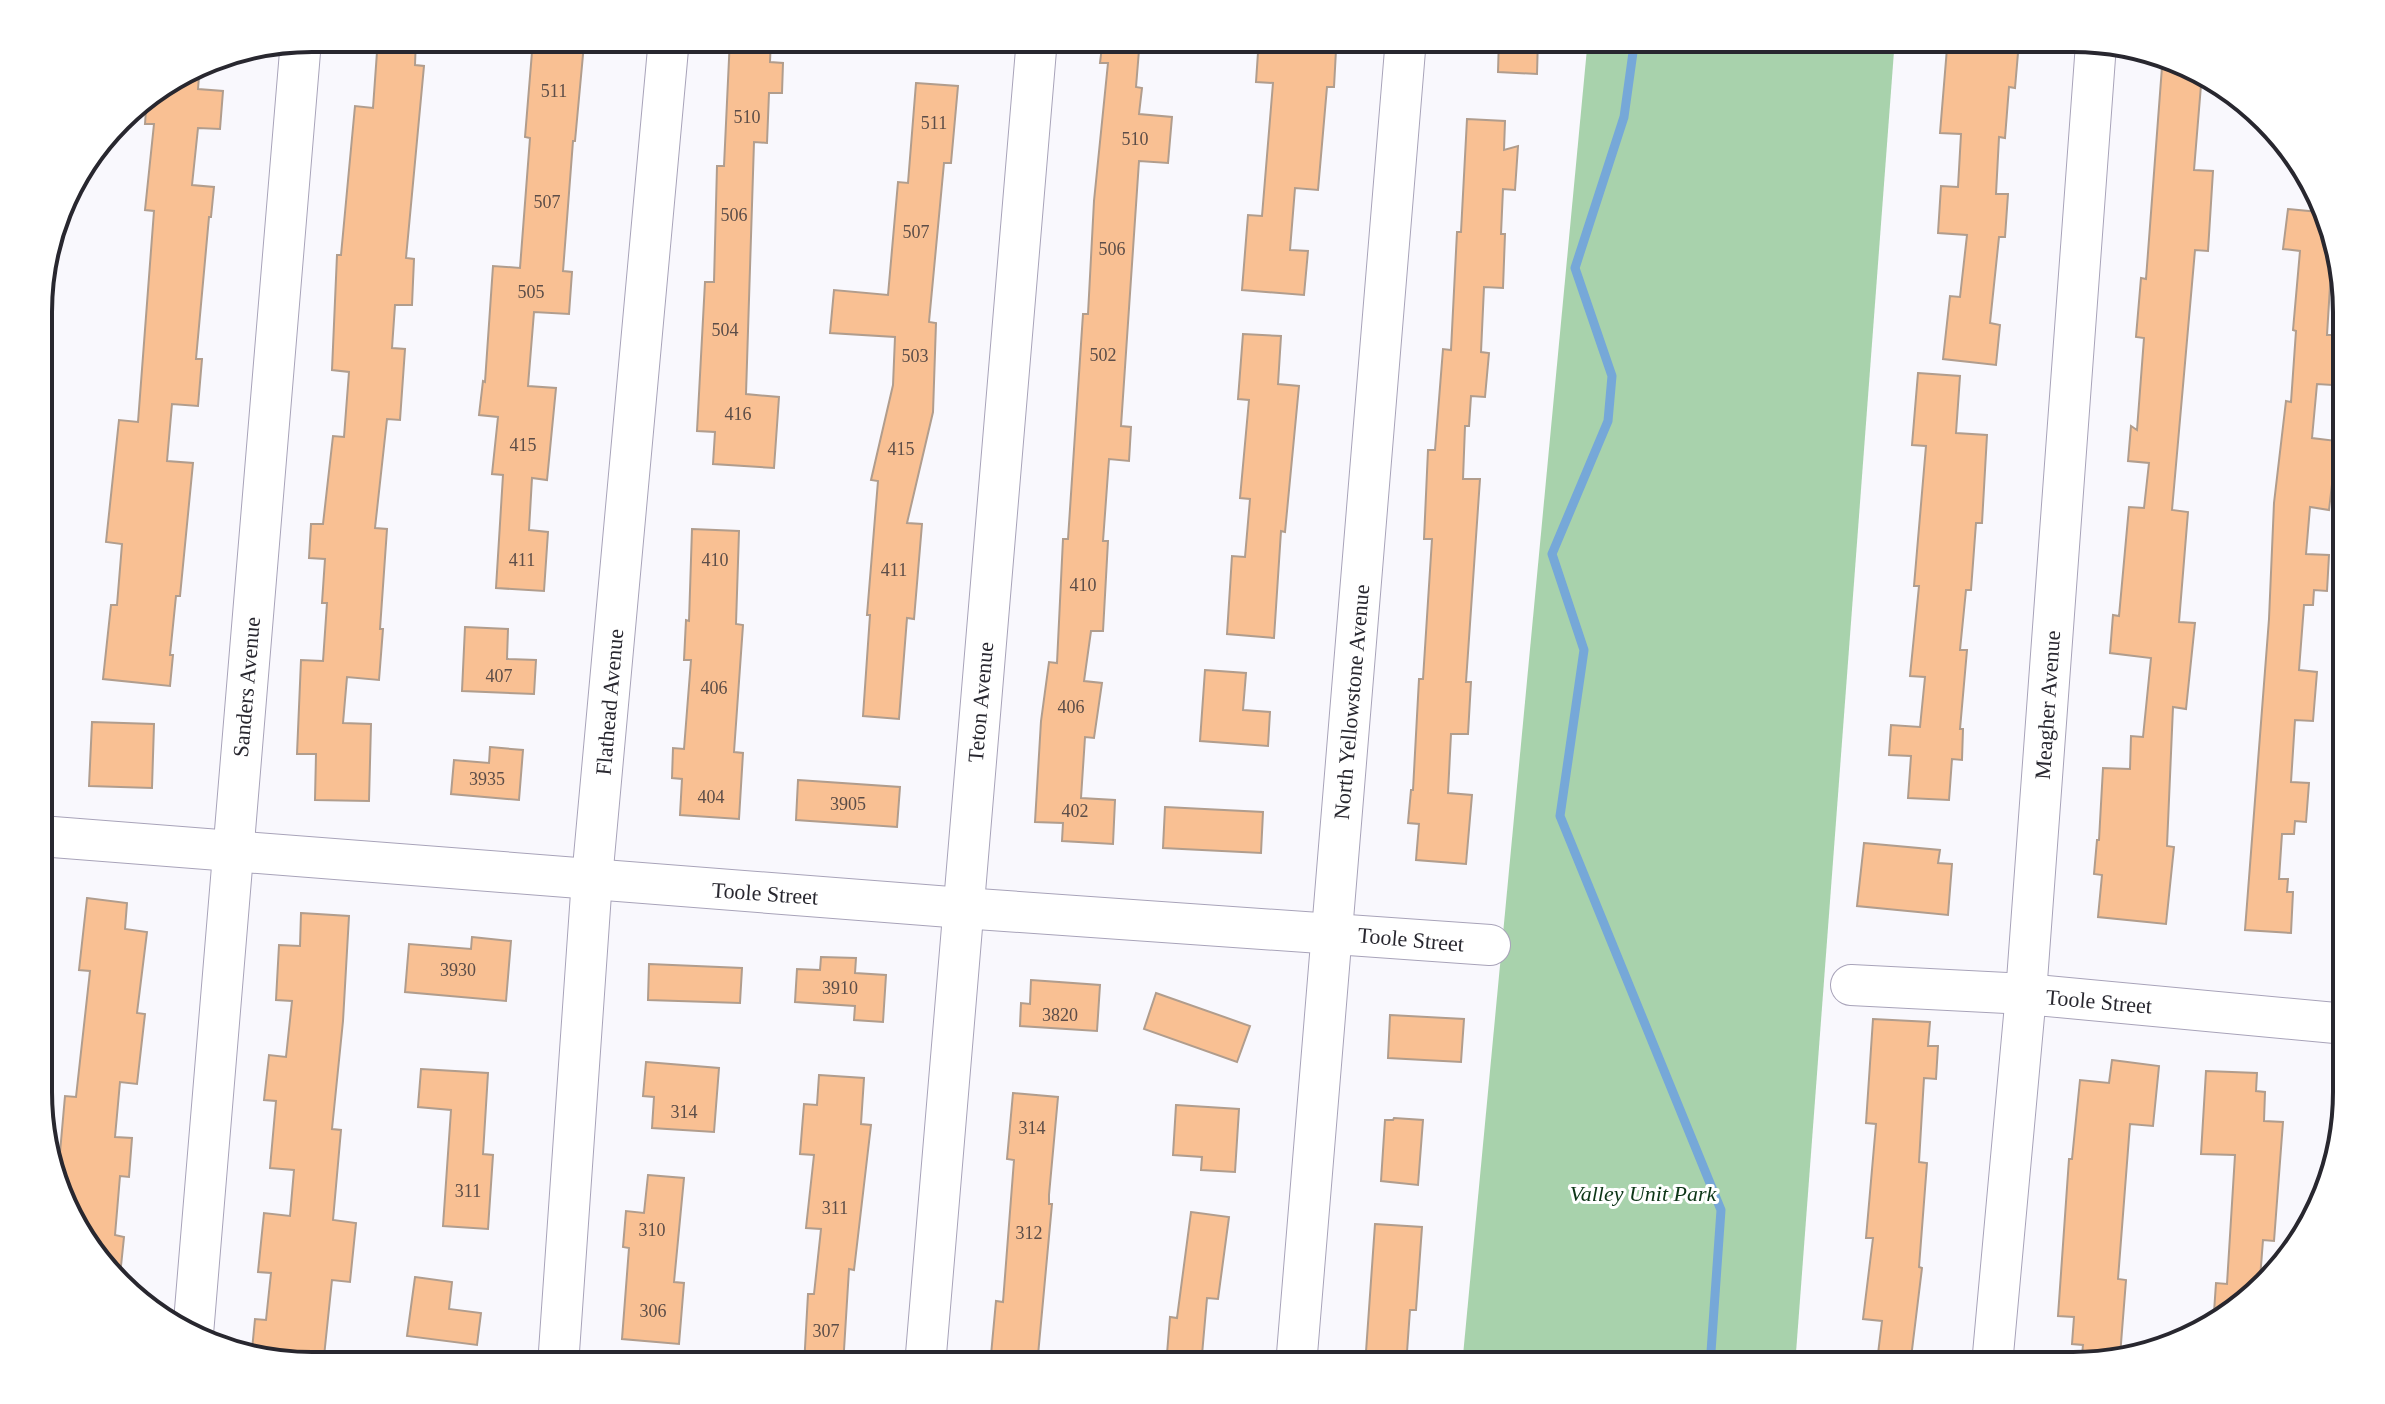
<svg xmlns="http://www.w3.org/2000/svg" width="2385" height="1404" font-family="'Times New Roman',serif">
  <style>
    .green { fill: #a8d2ac }
    .lines { fill: none; stroke-linecap: round; stroke-linejoin: round }
    .stream { stroke: #76a8d8; stroke-width: 9 }
    .building { fill: #f9c093; stroke: #b19d8d; stroke-width: 2 }
    .minor-casing { stroke: #a8a3b9; stroke-width: 42 }
    .minor { stroke: #fff; stroke-width: 40 }
    .labels { text-anchor: middle; stroke-width: 6; stroke-linejoin: round; paint-order: stroke }
    .number-label { font-size: 18px; fill: #5c4d48 }
    .street-label { font-size: 22px; fill: #28272f; stroke: #fff }
    .park-label { font-size: 22px; font-style: italic; fill: #0d3617; stroke: #fff }
    .rim { fill: none; stroke: #28272f; stroke-width: 4 }
  </style>
  <rect width="100%" height="100%" fill="#f9f8fd"/>
  <polygon class="green" points="1588,38 1895,38 1795,1366 1462,1366"/>
  <g class="lines">
    <polyline class="stream" points="1635,38 1624,117 1575,268 1612,376 1608,421 1552,554 1584,650 1560,816 1721,1210 1710,1366"/>
  </g>
  <g class="building">
    <polygon points="378,38 416,38 415,65 424,66 406,258 414,259 412,305 395,305 392,348 405,349 400,420 387,419 375,528 387,529 380,629 383,629 379,680 347,677 343,723 371,724 369,801 315,800 316,754 297,754 301,660 323,661 327,603 322,603 325,559 309,558 311,524 323,524 333,436 344,437 349,372 332,370 337,255 341,255 355,106 373,108"/>
    <polygon points="730,38 771,38 770,62 783,63 782,93 769,93 767,143 754,142 746,394 779,397 774,468 713,464 715,432 697,431 705,282 714,282 717,166 724,166"/>
    <polygon points="1103,38 1140,38 1136,87 1142,88 1139,114 1172,117 1168,163 1139,161 1121,426 1131,427 1129,461 1109,459 1103,541 1108,541 1103,631 1091,631 1084,681 1102,683 1094,738 1085,737 1081,798 1115,800 1113,844 1062,841 1063,823 1035,822 1041,721 1049,662 1057,663 1063,539 1068,539 1083,314 1088,314 1094,201 1108,63 1100,63"/>
    <polygon points="1259,38 1297,38 1296,47 1336,50 1334,87 1327,87 1318,190 1295,188 1290,250 1308,251 1304,295 1242,290 1248,215 1262,216 1273,83 1256,82"/>
    <polygon points="1499,38 1538,38 1537,74 1498,72"/>
    <polygon points="533,40 584,44 575,141 573,141 563,271 572,272 569,314 534,312 528,386 556,388 547,480 532,478 529,530 548,532 544,591 496,588 503,475 492,474 498,417 479,415 483,381 485,382 493,266 520,268 530,138 525,137"/>
    <polygon points="1947,48 2018,53 2015,88 2009,87 2005,138 1999,137 1996,194 2008,194 2005,237 1999,237 1990,323 2000,325 1996,365 1943,359 1950,296 1960,297 1967,235 1938,233 1941,186 1958,187 1961,134 1940,133"/>
    <polygon points="200,64 198,89 223,91 220,129 198,128 192,185 214,187 211,217 209,217 196,359 202,359 198,406 172,404 167,461 193,463 180,596 176,596 170,655 173,655 170,686 103,679 111,605 117,605 122,544 106,542 119,420 138,422 154,211 145,210 154,124 145,124 147,96"/>
    <polygon points="2162,67 2202,73 2194,170 2213,171 2208,251 2195,250 2172,510 2188,512 2179,622 2195,623 2186,709 2173,707 2167,846 2174,847 2166,924 2098,917 2102,875 2094,874 2097,840 2099,840 2103,768 2130,769 2131,736 2143,737 2151,658 2110,653 2113,615 2119,616 2129,507 2144,508 2149,463 2128,461 2131,426 2137,430 2144,338 2136,337 2141,278 2146,279"/>
    <polygon points="916,83 958,86 951,163 944,163 929,322 936,323 933,412 907,523 922,524 914,619 907,618 899,719 863,716 870,615 867,615 878,481 871,480 893,385 895,337 830,333 834,290 888,295 898,182 908,183"/>
    <polygon points="1467,119 1505,121 1504,150 1518,146 1515,190 1503,189 1501,234 1505,234 1503,288 1484,287 1481,352 1489,353 1485,397 1471,396 1469,426 1465,426 1463,479 1480,479 1466,682 1471,682 1468,734 1451,734 1448,793 1472,795 1466,864 1416,860 1419,824 1408,823 1411,790 1413,790 1419,679 1423,679 1432,539 1424,539 1428,450 1435,450 1443,349 1451,350 1457,232 1461,232"/>
    <polygon points="2288,209 2319,212 2339,271 2331,270 2327,335 2334,335 2332,385 2317,384 2312,438 2337,441 2329,510 2310,507 2306,554 2329,555 2327,591 2314,590 2313,605 2304,605 2299,670 2317,672 2313,721 2295,720 2291,782 2309,783 2306,822 2295,821 2294,834 2282,834 2279,879 2288,879 2287,892 2293,892 2291,933 2245,930 2269,619 2274,503 2286,401 2291,402 2296,331 2293,330 2300,251 2283,249"/>
    <polygon points="1243,334 1281,336 1278,384 1299,386 1285,532 1281,531 1274,638 1227,634 1232,556 1245,557 1250,499 1240,498 1249,400 1238,399"/>
    <polygon points="1918,373 1960,376 1956,433 1987,435 1982,523 1976,523 1971,590 1966,590 1960,650 1967,650 1960,729 1963,729 1962,760 1952,759 1949,800 1908,798 1911,756 1889,755 1891,725 1920,727 1925,677 1910,676 1919,586 1914,586 1926,446 1912,445"/>
    <polygon points="692,529 739,531 736,624 743,625 734,752 743,753 739,819 680,815 682,779 672,778 673,748 684,749 691,660 684,660 686,620 689,621"/>
    <polygon points="465,627 508,629 507,659 536,660 534,694 462,691"/>
    <polygon points="1205,670 1246,673 1243,710 1270,712 1268,746 1200,741"/>
    <polygon points="92,722 154,724 152,788 89,786"/>
    <polygon points="490,747 523,750 519,800 451,794 454,760 489,763"/>
    <polygon points="798,780 900,787 897,827 796,820"/>
    <polygon points="1165,807 1263,812 1261,853 1163,848"/>
    <polygon points="1864,843 1940,850 1938,863 1952,864 1948,915 1857,906"/>
    <polygon points="87,898 127,903 125,929 147,932 137,1013 145,1014 137,1084 120,1082 115,1137 132,1138 129,1177 120,1176 115,1235 124,1237 121,1266 106,1265 84,1244 58,1175 65,1096 76,1097 90,971 79,970"/>
    <polygon points="301,913 349,916 343,1021 332,1129 341,1130 333,1220 356,1223 350,1282 332,1280 323,1366 312,1366 252,1350 255,1319 266,1320 271,1273 258,1272 264,1213 290,1216 294,1170 270,1168 276,1101 264,1100 269,1055 286,1057 292,1001 276,1000 279,945 300,946"/>
    <polygon points="472,937 511,941 506,1001 405,992 409,944 471,949"/>
    <polygon points="821,957 856,958 855,973 886,975 883,1022 854,1020 855,1006 795,1002 797,969 820,970"/>
    <polygon points="649,964 742,968 740,1003 648,1000"/>
    <polygon points="1031,980 1100,985 1097,1031 1020,1026 1021,1003 1030,1004"/>
    <polygon points="1156,993 1250,1026 1237,1062 1144,1029"/>
    <polygon points="1390,1015 1464,1019 1461,1062 1388,1058"/>
    <polygon points="1873,1019 1930,1022 1928,1046 1938,1046 1936,1079 1924,1078 1919,1162 1927,1163 1919,1267 1922,1268 1911,1358 1878,1354 1882,1321 1863,1319 1873,1238 1866,1238 1876,1124 1866,1123"/>
    <polygon points="2112,1060 2159,1066 2153,1126 2130,1124 2118,1279 2126,1280 2120,1356 2090,1365 2081,1365 2083,1345 2072,1344 2074,1317 2058,1316 2069,1159 2072,1159 2080,1080 2109,1083"/>
    <polygon points="646,1062 719,1068 714,1132 652,1128 654,1097 643,1096"/>
    <polygon points="421,1069 488,1073 483,1154 493,1155 488,1229 443,1226 451,1110 418,1107"/>
    <polygon points="2206,1071 2257,1073 2256,1091 2265,1092 2264,1121 2283,1122 2274,1241 2263,1240 2260,1279 2213,1327 2216,1283 2227,1284 2235,1155 2201,1154"/>
    <polygon points="819,1075 864,1078 861,1124 871,1125 854,1270 849,1269 843,1366 804,1366 808,1294 814,1294 821,1229 806,1228 814,1155 800,1154 804,1104 817,1105"/>
    <polygon points="1013,1093 1058,1097 1049,1195 1049,1204 1052,1204 1037,1366 990,1366 996,1301 1003,1302 1014,1160 1007,1159"/>
    <polygon points="1176,1105 1239,1109 1235,1172 1201,1170 1202,1157 1173,1155"/>
    <polygon points="1394,1118 1423,1120 1418,1185 1381,1181 1385,1120 1393,1120"/>
    <polygon points="648,1175 684,1178 674,1282 684,1283 679,1344 622,1339 629,1248 623,1247 626,1211 644,1213"/>
    <polygon points="1191,1212 1229,1217 1218,1299 1207,1298 1201,1366 1166,1366 1170,1317 1177,1318"/>
    <polygon points="1375,1224 1422,1227 1416,1310 1410,1310 1406,1366 1365,1366"/>
    <polygon points="415,1277 452,1282 449,1309 481,1313 477,1345 407,1336"/>
  </g>
  <g class="lines">
    <g class="minor-casing">
      <g id="minor">
        <polyline points="40,836 963,908 1490,945"/>
        <polyline points="1851,985 2026,994 2346,1024"/>
        <polyline points="193,1334 301,40"/>
        <polyline points="1992,1365 2026,994 2096,44"/>
        <polyline points="558,1366 592,879 669,38"/>
        <polyline points="925,1366 1037,38"/>
        <polyline points="1296,1366 1406,38"/>
      </g>
    </g>
    <use href="#minor" class="minor"/>
  </g>
  <g class="labels">
    <g class="number-label">
      <text x="554" y="97">511</text>
      <text x="747" y="123">510</text>
      <text x="934" y="129">511</text>
      <text x="1135" y="145">510</text>
      <text x="547" y="208">507</text>
      <text x="734" y="221">506</text>
      <text x="916" y="238">507</text>
      <text x="1112" y="255">506</text>
      <text x="531" y="298">505</text>
      <text x="725" y="336">504</text>
      <text x="1103" y="361">502</text>
      <text x="915" y="362">503</text>
      <text x="738" y="420">416</text>
      <text x="523" y="451">415</text>
      <text x="901" y="455">415</text>
      <text x="522" y="566">411</text>
      <text x="715" y="566">410</text>
      <text x="894" y="576">411</text>
      <text x="1083" y="591">410</text>
      <text x="499" y="682">407</text>
      <text x="714" y="694">406</text>
      <text x="1071" y="713">406</text>
      <text x="487" y="785">3935</text>
      <text x="711" y="803">404</text>
      <text x="848" y="810">3905</text>
      <text x="1075" y="817">402</text>
      <text x="458" y="976">3930</text>
      <text x="840" y="994">3910</text>
      <text x="1060" y="1021">3820</text>
      <text x="684" y="1118">314</text>
      <text x="1032" y="1134">314</text>
      <text x="468" y="1197">311</text>
      <text x="835" y="1214">311</text>
      <text x="652" y="1236">310</text>
      <text x="1029" y="1239">312</text>
      <text x="653" y="1317">306</text>
      <text x="826" y="1337">307</text>
    </g>
    <g class="street-label">
      <text transform="translate(246 687) rotate(-85)" y="8">Sanders Avenue</text>
      <text transform="translate(609 702) rotate(-85)" y="8">Flathead Avenue</text>
      <text transform="translate(980 702) rotate(-85)" y="8">Teton Avenue</text>
      <text transform="translate(1351 702) rotate(-85)" y="8">North Yellowstone Avenue</text>
      <text transform="translate(2047 705) rotate(-86)" y="8">Meagher Avenue</text>
      <text transform="translate(765 893) rotate(4)" y="8">Toole Street</text>
      <text transform="translate(1411 939) rotate(5)" y="8">Toole Street</text>
      <text transform="translate(2099 1001) rotate(5)" y="8">Toole Street</text>
    </g>
    <g class="park-label">
      <text x="1643" y="1201">Valley Unit Park</text>
    </g>
  </g>
  <path d="M0 0H2385V1404H0ZM312 52H2073A260 260 0 0 1 2333 312V1092A260 260 0 0 1 2073 1352H312A260 260 0 0 1 52 1092V312A260 260 0 0 1 312 52Z" fill="#fff" fill-rule="evenodd"/>
  <path class="rim" d="M312 52H2073A260 260 0 0 1 2333 312V1092A260 260 0 0 1 2073 1352H312A260 260 0 0 1 52 1092V312A260 260 0 0 1 312 52Z"/>
</svg>
